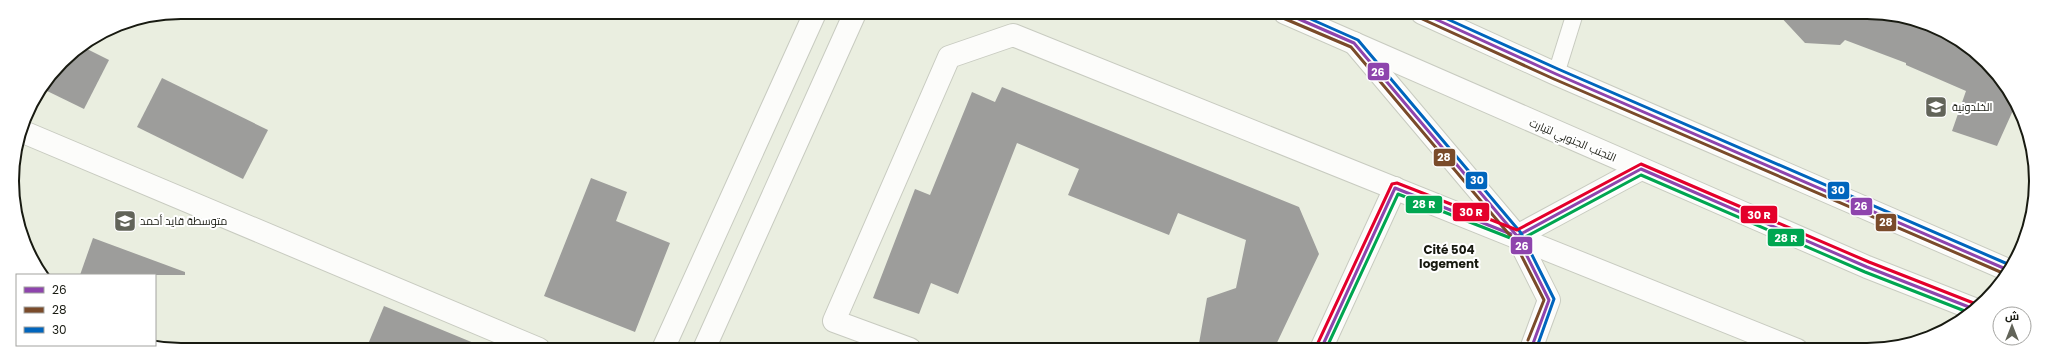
<svg xmlns="http://www.w3.org/2000/svg" width="2048" height="362" font-family="Poppins,Cairo,sans-serif">
  <style>
    .building { fill: #9d9d9b }
    .lines { fill: none; stroke-linecap: round; stroke-linejoin: round }
    .service-casing { stroke: #c8cbc0; stroke-width: 18 }
    .minor-casing { stroke: #c8cbc0; stroke-width: 24 }
    .trunk-casing { stroke: #c8cbc0; stroke-width: 24 }
    .service { stroke: #fcfcfa; stroke-width: 16 }
    .minor { stroke: #fcfcfa; stroke-width: 22 }
    .trunk { stroke: #fcfcfa; stroke-width: 22 }
    .bus-1-casing { stroke: #fff; stroke-width: 6 }
    .bus-2-casing { stroke: #fff; stroke-width: 6 }
    .bus-3-casing { stroke: #fff; stroke-width: 6 }
    .bus-4-casing { stroke: #fff; stroke-width: 6 }
    .bus-5-casing { stroke: #fff; stroke-width: 6 }
    .bus-1 { stroke: #8e44ad; stroke-width: 3 }
    .bus-2 { stroke: #7a4b2a; stroke-width: 3 }
    .bus-3 { stroke: #0065bd; stroke-width: 3 }
    .bus-4 { stroke: #00a651; stroke-width: 3 }
    .bus-5 { stroke: #e4002b; stroke-width: 3 }
    .labels { text-anchor: middle; stroke-width: 4; stroke-linejoin: round; paint-order: stroke }
    .poi-label { font-size: 11px; fill: #181a11; stroke: #fff; text-anchor: start }
    .street-label { font-size: 11px; fill: #181a11; stroke: #fff }
    .neighbourhood-label { font-size: 12px; font-weight: bold; fill: #181a11; stroke: #fff }
    .rim { fill: none; stroke: #181a11; stroke-width: 2 }
    .line-badge { stroke: #fff; stroke-width: 1.5 }
    .badge-label { font-size: 11px; text-anchor: middle; font-weight: bold; fill: #fff }
  </style>
  <rect width="100%" height="100%" fill="#eaeee0"/>
  <g class="building">
    <polygon points="1777,13 1889,13 1951,35 2001,78 2015,106 1997,146 1952,131 1966,91 1906,65 1906,63 1845,40 1840,45 1805,43"/>
    <polygon points="83,47 109,60 84,109 43,89 62,61"/>
    <polygon points="162,78 268,130 243,179 137,127"/>
    <polygon points="1002,87 1299,207 1319,254 1274,349 1198,349 1207,298 1236,288 1246,240 1178,213 1169,235 1068,195 1079,169 1017,143 958,294 931,283 919,314 873,298 915,189 930,195 972,92 995,102"/>
    <polygon points="591,178 627,192 616,221 670,243 635,332 544,296"/>
    <polygon points="93,238 185,272 185,275 80,275"/>
    <polygon points="384,306 486,348 486,349 366,349"/>
  </g>
  <g class="lines">
    <g class="service-casing">
      <polyline id="service" points="1556,74 1575,13"/>
    </g>
    <g class="minor-casing">
      <g id="minor">
        <polyline points="1354,43 1517,236 1549,300 1531,349"/>
        <polyline points="21,131 539,349"/>
        <polyline points="1517,236 1641,169"/>
        <polyline points="663,349 815,13"/>
        <polyline points="704,349 855,13"/>
        <polyline points="910,349 834,321 949,57 1013,35 1797,350"/>
        <polyline points="1321,349 1395,188"/>
      </g>
    </g>
    <g class="trunk-casing">
      <g id="trunk">
        <polyline points="1285,13 1867,267 1974,309"/>
        <polyline points="1422,13 1556,74 2008,270"/>
      </g>
    </g>
    <use href="#service" class="service"/>
    <use href="#minor" class="minor"/>
    <use href="#trunk" class="trunk"/>
    <g class="bus-1-casing">
      <g id="bus-1">
        <polyline points="1285,13 1354,43 1517,236 1549,300 1531,349"/>
        <polyline points="1422,13 1556,74 2008,270"/>
        <polyline points="1517,236 1641,169 1867,267 1974,309"/>
        <polyline points="1321,349 1395,188 1511,234"/>
      </g>
    </g>
    <g class="bus-2-casing">
      <g id="bus-2">
        <polyline points="1283,18 1351,47 1513,239 1544,300 1528,340"/>
        <polyline points="1420,18 1554,79 2005,274"/>
      </g>
    </g>
    <g class="bus-3-casing">
      <g id="bus-3">
        <polyline points="1297,13 1358,40 1521,233 1554,299 1538,344"/>
        <polyline points="1434,13 1558,69 2010,265"/>
      </g>
    </g>
    <g class="bus-4-casing">
      <polyline id="bus-4" points="1326,349 1398,194 1518,241 1641,175 1865,272 1970,313"/>
    </g>
    <g class="bus-5-casing">
      <polyline id="bus-5" points="1316,347 1392,184 1397,183 1517,230 1641,164 1869,262 1976,304"/>
    </g>
    <use href="#bus-1" class="bus-1"/>
    <use href="#bus-2" class="bus-2"/>
    <use href="#bus-3" class="bus-3"/>
    <use href="#bus-4" class="bus-4"/>
    <use href="#bus-5" class="bus-5"/>
  </g>
  <defs>
    <g id="university-square" transform="scale(1.15)"><rect x="-9" y="-9" width="18" height="18" rx="4" fill="#626459" stroke="#fff"/><path d="M0-5L7-2L0 1L-7-2ZM-4 1L0 2.5L4 1V4Q0 6-4 4Z" fill="#fff"/></g>
    <g id="school-square" transform="scale(1.15)"><rect x="-9" y="-9" width="18" height="18" rx="4" fill="#626459" stroke="#fff"/><path d="M0-5L7-2L0 1L-7-2ZM-4 1L0 2.5L4 1V4Q0 6-4 4Z" fill="#fff"/></g>
  </defs>
  <g fill-rule="evenodd">
    <use href="#university-square" x="1936" y="107"/>
    <use href="#school-square" x="125" y="221"/>
  </g>
  <g class="labels">
    <g class="poi-label">
      <text x="1952" y="111">الخلدونية</text>
      <text x="140" y="225">متوسطة قايد أحمد</text>
    </g>
    <g class="street-label">
      <text transform="translate(1573 140) rotate(23)" y="4">التجنب الجنوبي لتيارت</text>
    </g>
    <g class="neighbourhood-label">
      <text x="1449" y="254">Cité 504<tspan x="1449" dy="14">logement</tspan></text>
    </g>
  </g>
  <path d="M0 0H2048V362H0ZM181 19H1867A162 162 0 0 1 2029 181V181A162 162 0 0 1 1867 343H181A162 162 0 0 1 19 181V181A162 162 0 0 1 181 19Z" fill="#fff" fill-rule="evenodd"/>
  <path class="rim" d="M181 19H1867A162 162 0 0 1 2029 181V181A162 162 0 0 1 1867 343H181A162 162 0 0 1 19 181V181A162 162 0 0 1 181 19Z"/>
  <g class="line-badge">
    <rect x="1367" y="62" width="23" height="19" rx="4" fill="#8e44ad"/>
    <rect x="1433" y="148" width="23" height="19" rx="4" fill="#7a4b2a"/>
    <rect x="1465" y="171" width="23" height="19" rx="4" fill="#0065bd"/>
    <rect x="1827" y="181" width="23" height="19" rx="4" fill="#0065bd"/>
    <rect x="1405" y="195" width="38" height="19" rx="4" fill="#00a651"/>
    <rect x="1850" y="197" width="23" height="19" rx="4" fill="#8e44ad"/>
    <rect x="1452" y="202" width="38" height="20" rx="4" fill="#e4002b"/>
    <rect x="1740" y="205" width="38" height="19" rx="4" fill="#e4002b"/>
    <rect x="1875" y="213" width="22" height="19" rx="4" fill="#7a4b2a"/>
    <rect x="1767" y="228" width="38" height="19" rx="4" fill="#00a651"/>
    <rect x="1510" y="236" width="23" height="19" rx="4" fill="#8e44ad"/>
  </g>
  <g class="badge-label">
    <text x="1378" y="76">26</text>
    <text x="1444" y="161">28</text>
    <text x="1477" y="184">30</text>
    <text x="1838" y="194">30</text>
    <text x="1424" y="208">28 R</text>
    <text x="1861" y="210">26</text>
    <text x="1471" y="216">30 R</text>
    <text x="1759" y="219">30 R</text>
    <text x="1886" y="226">28</text>
    <text x="1786" y="242">28 R</text>
    <text x="1522" y="250">26</text>
  </g>
  <rect x="16" y="274" width="140" height="72" fill="#ffffff" stroke="#a3a3a0"/>
  <rect x="24" y="287" width="20" height="6" fill="#8e44ad" stroke="#a3a3a0"/>
  <text x="52" y="294" font-size="12" fill="#181a11">26</text>
  <rect x="24" y="307" width="20" height="6" fill="#7a4b2a" stroke="#a3a3a0"/>
  <text x="52" y="314" font-size="12" fill="#181a11">28</text>
  <rect x="24" y="327" width="20" height="6" fill="#0065bd" stroke="#a3a3a0"/>
  <text x="52" y="334" font-size="12" fill="#181a11">30</text>
  <g transform="translate(2012 326)"><circle r="19" fill="#ffffff" stroke="#a3a3a0"/>
  <path d="M0-3L7 15L0 10L-7 15Z" fill="#626459"/>
  <text y="-6" font-size="11" font-weight="bold" text-anchor="middle" fill="#181a11">ش</text>
  </g>
</svg>
